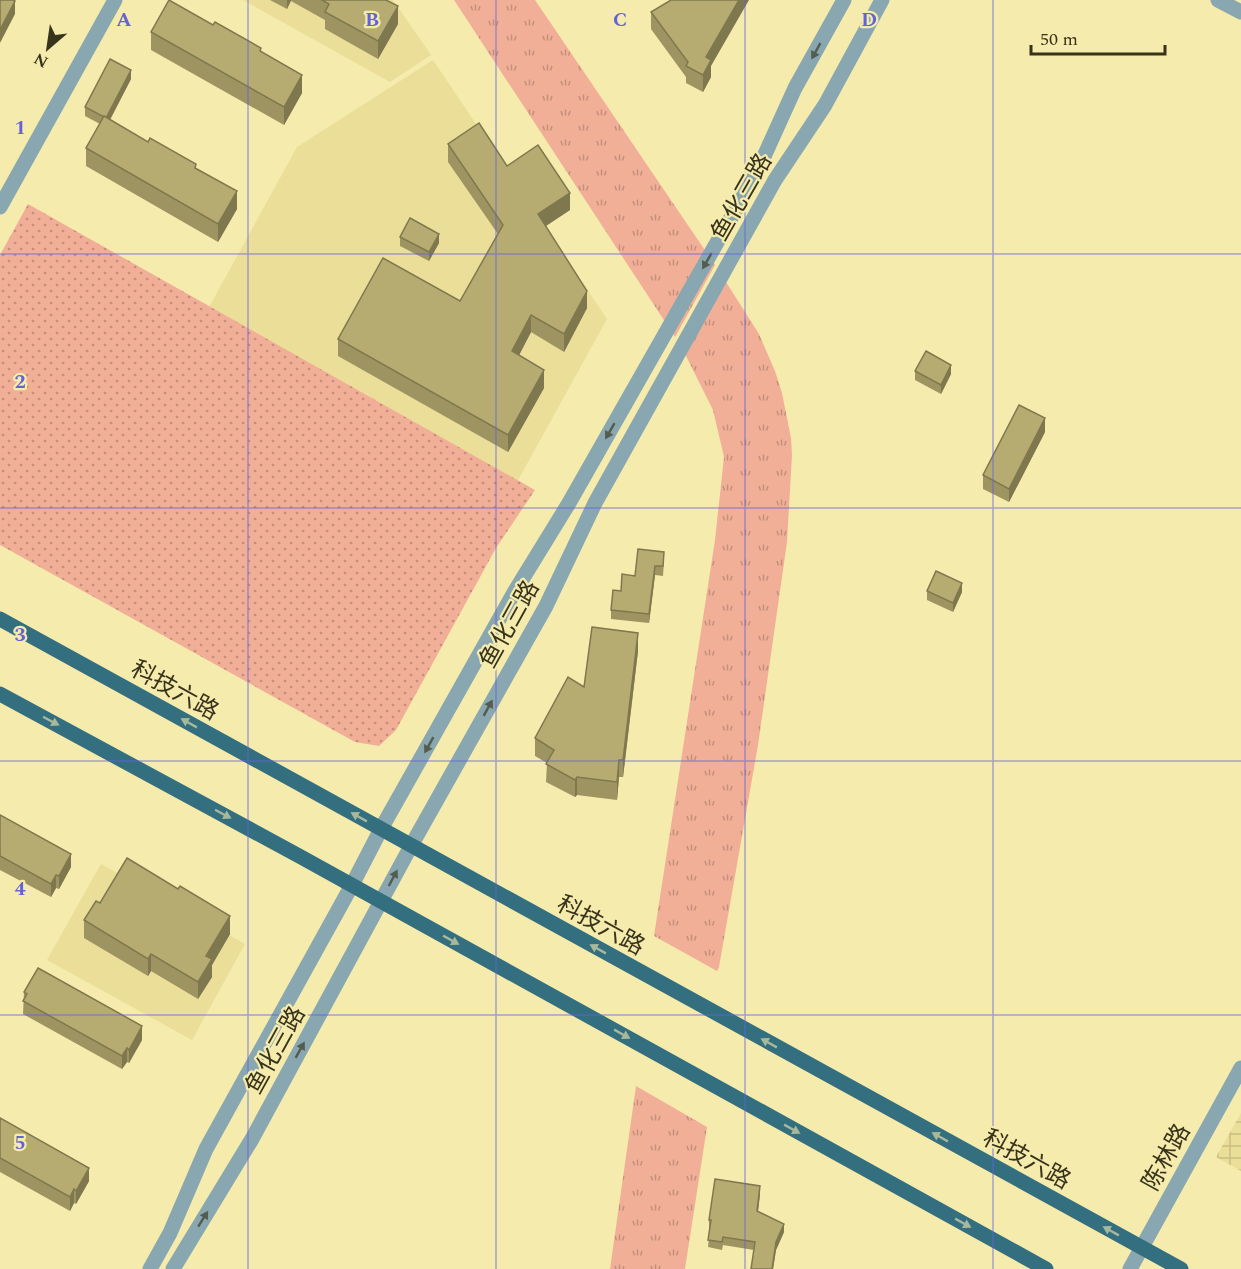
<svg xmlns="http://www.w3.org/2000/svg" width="1241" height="1269" font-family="Spectral,'Noto Sans SC',serif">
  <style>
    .built { fill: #eade99 }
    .industrial { fill: url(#industrial-grid) }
    .grass { fill: url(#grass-dots) }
    .park { fill: url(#park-tufts) }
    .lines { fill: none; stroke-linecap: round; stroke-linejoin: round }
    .minor { stroke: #89a7b0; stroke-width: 15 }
    .major { stroke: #346f80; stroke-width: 15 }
    .wall { fill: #9d9461 }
    .shaded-wall { fill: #7f784f }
    .building { fill: #b6ac71; stroke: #7f784f; stroke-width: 1.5 }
    .oneway { fill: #545c4f }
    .oneway2 { fill: #a8b99b }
    .grid { fill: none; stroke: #6462db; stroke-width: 1.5; stroke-opacity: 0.55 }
    .labels { text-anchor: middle; stroke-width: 4.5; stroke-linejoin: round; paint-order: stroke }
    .street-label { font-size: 24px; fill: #38331b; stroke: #f5ebad }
    .grid-label { font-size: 20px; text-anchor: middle; font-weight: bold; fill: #6462db; stroke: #f5ebad; stroke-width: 4.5; stroke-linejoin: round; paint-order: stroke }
  </style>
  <defs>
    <pattern id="industrial-grid" width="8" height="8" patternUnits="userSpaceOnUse" patternTransform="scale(1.5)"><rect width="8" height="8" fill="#eade99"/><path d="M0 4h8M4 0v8" fill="none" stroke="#c9bf83"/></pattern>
    <pattern id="grass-dots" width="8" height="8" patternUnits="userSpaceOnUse" patternTransform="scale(1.5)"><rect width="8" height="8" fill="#f2af98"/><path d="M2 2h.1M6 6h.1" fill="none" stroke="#c58f7b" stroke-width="1.8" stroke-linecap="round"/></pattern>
    <pattern id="park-tufts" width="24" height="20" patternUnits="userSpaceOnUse" patternTransform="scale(1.5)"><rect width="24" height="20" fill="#f2af98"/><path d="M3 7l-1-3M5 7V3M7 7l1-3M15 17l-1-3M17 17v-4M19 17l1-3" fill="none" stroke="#c58f7b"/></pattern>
  </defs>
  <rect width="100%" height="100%" fill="#f5ebad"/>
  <g class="built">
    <polygon points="243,0 393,0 431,55 390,82"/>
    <polygon points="433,60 607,319 517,482 208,309 297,147"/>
    <polygon points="101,864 245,944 192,1040 47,960"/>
  </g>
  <polygon class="industrial" points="1241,1113 1241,1171 1216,1157"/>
  <polygon class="grass" points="28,204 535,490 496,548 396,730 379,746 355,742 0,545 0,255"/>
  <g class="park">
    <polygon points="454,0 535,0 715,265 675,337"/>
    <polygon points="726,282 759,334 775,371 782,393 791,438 792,455 787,542 758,745 719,967 717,971 654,936 715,540 724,457 713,410 685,354"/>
    <polygon points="636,1086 707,1127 685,1269 610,1269"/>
  </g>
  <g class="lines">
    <g class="minor">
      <polyline points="1218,0 1241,12"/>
      <polyline points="0,207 115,0"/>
      <polyline points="150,1269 170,1233 206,1149 352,885 381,829 515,591 569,503 757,172 795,88 844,0"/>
      <polyline points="173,1269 252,1139 411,846 546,606 595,503 775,180 825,105 882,0"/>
      <polyline points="1130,1269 1241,1068"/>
    </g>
    <g class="major">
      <polyline points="0,619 1181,1269"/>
      <polyline points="0,694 301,857 1046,1269"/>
    </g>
  </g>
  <g class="wall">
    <polygon points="270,0 386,0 398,24 378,59 325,29 325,20 291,1 287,9"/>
    <polygon points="651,12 711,66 711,77 703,92 686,83 686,77 651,29"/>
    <polygon points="151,32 302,93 284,125 151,50"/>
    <polygon points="131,79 110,120 237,209 218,242 86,166 86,148 100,124 85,116 85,107"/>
    <polygon points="448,144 507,166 570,210 546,226 587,308 564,352 531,332 519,355 544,388 508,452 338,356 338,339 460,301 498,234 448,162"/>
    <polygon points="400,237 439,243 429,261 400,246"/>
    <polygon points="915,371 951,374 941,394 915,380"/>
    <polygon points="1045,432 1009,502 983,489 983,475"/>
    <polygon points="664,561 663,576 655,575 649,623 611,619 611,610 621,591 635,576"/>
    <polygon points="927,591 962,592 953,612 927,600"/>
    <polygon points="638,651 623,777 619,777 617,800 577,795 575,797 546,782 547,763 535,756 535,738 584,687"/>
    <polygon points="0,815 71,867 59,889 56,888 51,897 0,870"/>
    <polygon points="100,903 230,934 212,965 212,977 198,999 151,971 148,976 84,938 84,920"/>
    <polygon points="24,992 142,1040 129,1063 127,1062 122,1069 23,1014"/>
    <polygon points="0,1118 89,1181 76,1204 74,1203 70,1211 0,1172"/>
    <polygon points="760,1194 758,1212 784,1232 776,1250 773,1269 751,1269 754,1250 723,1245 722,1250 708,1247 710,1228 709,1228 709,1220"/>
  </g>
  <g class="shaded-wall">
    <polygon points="287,0 291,0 287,9"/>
    <polygon points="739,0 749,0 711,66 711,77 703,92 703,75 706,57"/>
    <polygon points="15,1 15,14 0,43 0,30"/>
    <polygon points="398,6 398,24 378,59 378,41"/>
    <polygon points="131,70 131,79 106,127 106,118"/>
    <polygon points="302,75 302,93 284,125 284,107"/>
    <polygon points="237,191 237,209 218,242 218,224"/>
    <polygon points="570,193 570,210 538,231 538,214"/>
    <polygon points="439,234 439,243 429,261 429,252"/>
    <polygon points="587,291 587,308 564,352 564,334"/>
    <polygon points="531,315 531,332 512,369 512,351"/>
    <polygon points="951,365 951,374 941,394 941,385"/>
    <polygon points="544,370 544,388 508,452 508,435"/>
    <polygon points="1045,418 1045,432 1009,502 1009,489"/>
    <polygon points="655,566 655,575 649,623 649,614"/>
    <polygon points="962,583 962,592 953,612 953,603"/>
    <polygon points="638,633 638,651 623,777 623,760"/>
    <polygon points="619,760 619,777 617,800 617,782"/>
    <polygon points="577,777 577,795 575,797 575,780"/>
    <polygon points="71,854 71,867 59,889 59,876"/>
    <polygon points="56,875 56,888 51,897 51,884"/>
    <polygon points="230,916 230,934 212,965 212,977 198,999 198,982 206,956"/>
    <polygon points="151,954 151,971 148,976 148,959"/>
    <polygon points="142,1026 142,1040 129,1063 129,1050"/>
    <polygon points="127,1048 127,1062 122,1069 122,1056"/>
    <polygon points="89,1168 89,1181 76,1204 76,1191"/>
    <polygon points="760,1186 760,1194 757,1219 757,1211"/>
    <polygon points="74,1189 74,1203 70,1211 70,1197"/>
    <polygon points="784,1224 784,1232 776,1250 773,1269 772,1269 776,1242"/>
  </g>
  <g class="building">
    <polygon points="0,0 13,0 15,1 0,30"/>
    <polygon points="169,0 213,25 215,22 261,48 260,51 302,75 284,107 151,32"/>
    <polygon points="322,0 386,0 398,6 378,41 325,12 329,4"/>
    <polygon points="671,0 739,0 706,57 711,60 703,75 686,66 688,62 651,12"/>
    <polygon points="110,59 131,70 106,118 85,107"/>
    <polygon points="104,116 148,142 150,138 196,164 195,168 237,191 218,224 86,148"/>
    <polygon points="479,123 507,166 538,145 570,193 538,214 587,291 564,334 531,315 512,351 544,370 508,435 338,339 383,258 460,301 503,225 448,144"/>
    <polygon points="410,218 439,234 429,252 400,237"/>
    <polygon points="926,351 951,365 941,385 915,371"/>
    <polygon points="1019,405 1045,418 1009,489 983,475"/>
    <polygon points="638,549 664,552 663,566 655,566 649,614 611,610 613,590 621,591 622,574 635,576"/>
    <polygon points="936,571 962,583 953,603 927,591"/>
    <polygon points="592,627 638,633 623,760 619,760 617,782 577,777 575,780 546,764 554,750 535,738 568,677 584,687"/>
    <polygon points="0,815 71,854 59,876 56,875 51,884 0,856"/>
    <polygon points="127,858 178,889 180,886 230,916 206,956 212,959 198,982 151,954 148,959 84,920 96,901 100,903"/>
    <polygon points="38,968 142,1026 129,1050 127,1048 122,1056 23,1001 27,994 24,992"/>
    <polygon points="0,1118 89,1168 76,1191 74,1189 70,1197 0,1158"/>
    <polygon points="715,1179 760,1186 757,1211 784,1224 776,1242 772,1269 751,1269 755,1242 723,1237 722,1242 708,1240 711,1220 709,1220"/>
  </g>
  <defs><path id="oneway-solid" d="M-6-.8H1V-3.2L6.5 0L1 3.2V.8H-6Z" transform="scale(1.5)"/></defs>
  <g class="oneway">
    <use href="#oneway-solid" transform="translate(816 51) rotate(119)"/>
    <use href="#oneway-solid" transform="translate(707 261) rotate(120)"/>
    <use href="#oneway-solid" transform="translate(610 431) rotate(120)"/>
    <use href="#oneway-solid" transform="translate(488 708) rotate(-61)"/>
    <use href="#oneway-solid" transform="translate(429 745) rotate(119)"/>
    <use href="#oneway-solid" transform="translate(393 878) rotate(-62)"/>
    <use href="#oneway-solid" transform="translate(300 1050) rotate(-61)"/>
    <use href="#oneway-solid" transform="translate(203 1219) rotate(-58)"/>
  </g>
  <g class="oneway2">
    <use href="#oneway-solid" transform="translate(51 721) rotate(28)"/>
    <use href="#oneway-solid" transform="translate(189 723) rotate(-151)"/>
    <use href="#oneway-solid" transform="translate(223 814) rotate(28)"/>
    <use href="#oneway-solid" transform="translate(359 817) rotate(-151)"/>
    <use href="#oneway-solid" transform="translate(451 940) rotate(29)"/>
    <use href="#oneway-solid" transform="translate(598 949) rotate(-151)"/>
    <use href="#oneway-solid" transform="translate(622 1034) rotate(29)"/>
    <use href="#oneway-solid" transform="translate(769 1043) rotate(-151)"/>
    <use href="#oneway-solid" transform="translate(792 1129) rotate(29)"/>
    <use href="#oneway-solid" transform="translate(940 1137) rotate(-151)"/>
    <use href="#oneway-solid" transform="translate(963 1223) rotate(29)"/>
    <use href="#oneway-solid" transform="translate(1111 1231) rotate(-151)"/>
  </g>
  <path class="grid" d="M 248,0 L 248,1269M 496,0 L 496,1269M 745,0 L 745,1269M 993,0 L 993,1269M 0,254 L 1241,254M 0,508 L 1241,508M 0,761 L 1241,761M 0,1015 L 1241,1015"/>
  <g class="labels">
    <g class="street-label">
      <text transform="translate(741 197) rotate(-60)" y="8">鱼化三路</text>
      <text transform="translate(509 624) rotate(-61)" y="8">鱼化三路</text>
      <text transform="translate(175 690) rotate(29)" y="8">科技六路</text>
      <text transform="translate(601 925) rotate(29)" y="8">科技六路</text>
      <text transform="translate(275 1050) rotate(-61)" y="8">鱼化三路</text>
      <text transform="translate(1166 1157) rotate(-61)" y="8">陈林路</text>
      <text transform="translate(1027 1159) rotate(29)" y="8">科技六路</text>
    </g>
  </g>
  <g class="grid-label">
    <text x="124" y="26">A</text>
    <text x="372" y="26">B</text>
    <text x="620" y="26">C</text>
    <text x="869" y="26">D</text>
    <text x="20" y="134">1</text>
    <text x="20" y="388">2</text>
    <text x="20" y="641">3</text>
    <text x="20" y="895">4</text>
    <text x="20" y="1149">5</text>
  </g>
  <g transform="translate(48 48) rotate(209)" stroke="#f5ebad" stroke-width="4.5" paint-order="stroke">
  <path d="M0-4.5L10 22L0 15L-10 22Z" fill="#38331b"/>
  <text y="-9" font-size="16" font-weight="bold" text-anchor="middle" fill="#38331b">N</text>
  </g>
  <path d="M1031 45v9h134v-9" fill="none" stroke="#38331b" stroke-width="3"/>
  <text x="1040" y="45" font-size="18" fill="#38331b" stroke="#f5ebad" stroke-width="4.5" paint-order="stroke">50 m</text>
</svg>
